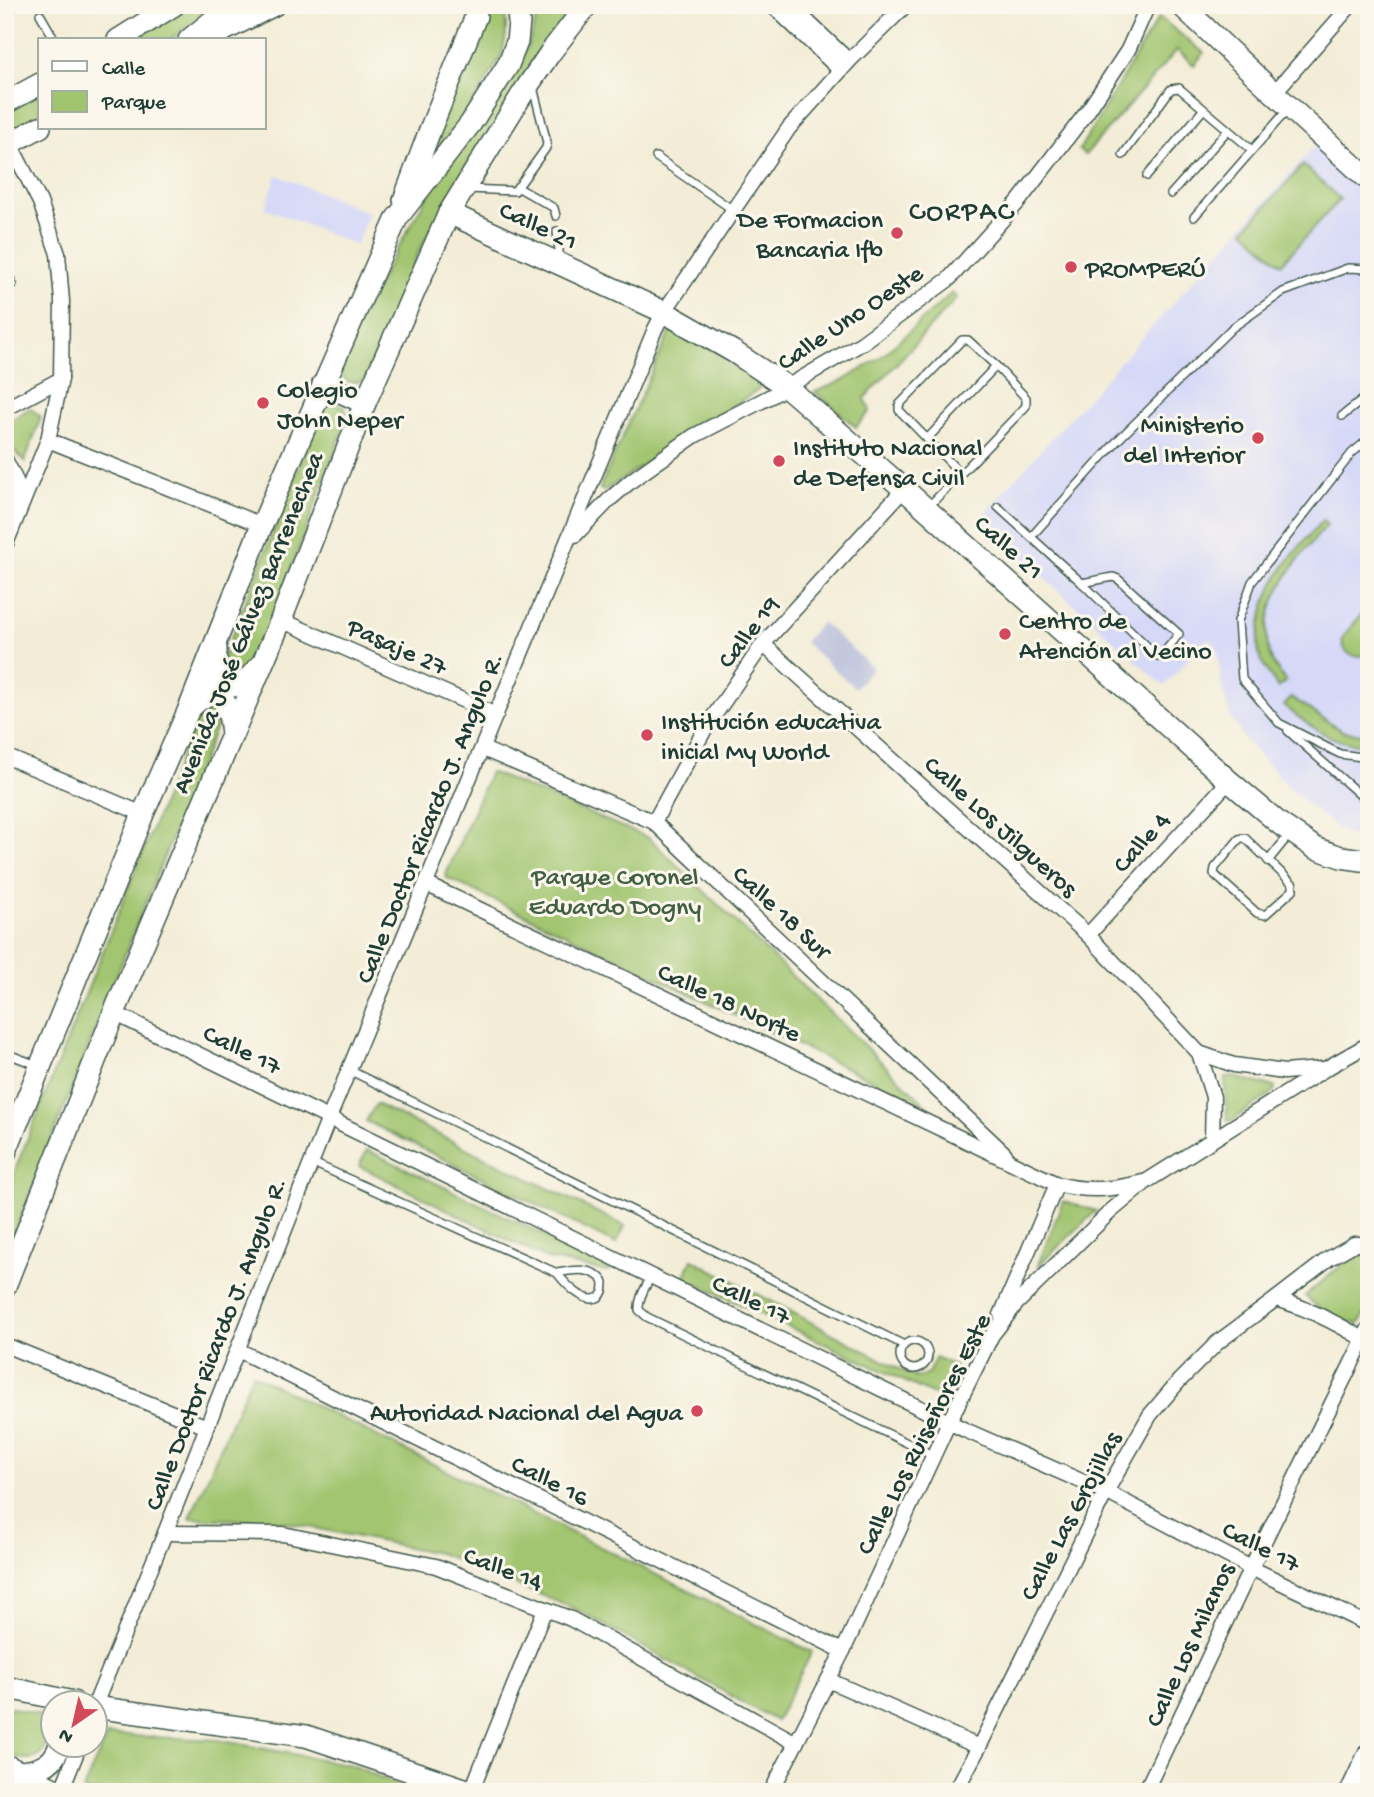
<svg xmlns="http://www.w3.org/2000/svg" width="1374" height="1797" font-family="'Gochi Hand',sans-serif">
  <style>
    .built { fill: #d6d8f8 }
    .industrial { fill: #bec3dd }
    .green { fill: #a1c56f; stroke: #608152; stroke-width: 2 }
    .lines { fill: none; stroke-linecap: round; stroke-linejoin: round }
    .lane-casing { stroke: #3f574c; stroke-width: 10 }
    .street-casing { stroke: #3f574c; stroke-width: 17 }
    .secondary-casing { stroke: #3f574c; stroke-width: 24 }
    .lane { stroke: #fff; stroke-width: 7 }
    .street { stroke: #fff; stroke-width: 14 }
    .secondary { stroke: #fff; stroke-width: 21 }
    .poi-dot { fill: #d1495b; stroke: #fbf7ec; stroke-width: 2.5 }
    .labels { text-anchor: middle; stroke-width: 6; stroke-linejoin: round; paint-order: stroke }
    .poi-label { font-size: 26px; fill: #1f3d34; stroke: #fbf7ec; text-anchor: start }
    .street-label { font-size: 26px; fill: #1f3d34; stroke: #fbf7ec }
    .park-label { font-size: 26px; fill: #405f43; stroke: #fbf7ec }
    .neighbourhood-label { font-size: 28px; letter-spacing: 2px; fill: #1f3d34; stroke: #fbf7ec }
  </style>
  <rect width="100%" height="100%" fill="#fbf7ec"/>
  <filter id="ink" filterUnits="userSpaceOnUse"><feTurbulence type="fractalNoise" baseFrequency=".0143" numOctaves="2"/><feDisplacementMap in="SourceGraphic" scale="14" xChannelSelector="R" yChannelSelector="G"/><feConvolveMatrix kernelMatrix="1 2 1 2 8 2 1 2 1" color-interpolation-filters="sRGB"/></filter>
  <filter id="wash" filterUnits="userSpaceOnUse"><feTurbulence type="fractalNoise" baseFrequency=".00686" numOctaves="4" result="noise"/><feDisplacementMap in="SourceGraphic" scale="28" xChannelSelector="R" yChannelSelector="G"/><feGaussianBlur stdDeviation="1.57" result="paint"/><feColorMatrix in="noise" values="0 0 0 0 0 0 0 0 0 0 0 0 0 0 0 0 0 1.4 0 .05"/><feComposite in="paint" operator="in"/></filter>
  <g filter="url(#wash)">
    <rect width="100%" height="100%" fill="#f3edd7"/>
    <g class="built">
      <polygon points="1315,146 1369,195 1369,837 1351,836 1339,830 1296,795 1245,740 1231,718 1222,689 1217,647 1208,638 1164,686 979,519"/>
      <polygon points="277,175 369,213 356,245 265,208"/>
    </g>
    <polygon class="industrial" points="822,622 873,668 855,688 804,642"/>
    <g class="green">
      <polygon points="190,5 215,5 170,40 128,40"/>
      <polygon points="480,5 505,5 506,13 506,35 502,55 469,110 425,164"/>
      <path d="M 533,5 L 574,5 L 468,164 L 419,251 L 369,369 L 366,379 C 351,385 345,384 338,368 L 360,316 L 426,198 L 501,94 L 513,74 L 529,43 L 535,23 Z"/>
      <polygon points="1159,17 1204,53 1194,65 1177,50 1085,155 1079,150"/>
      <polygon points="40,92 40,117 20,129 14,129 9,114 19,104"/>
      <polygon points="1303,165 1340,199 1281,264 1244,230"/>
      <polygon points="952,293 957,298 865,398 870,411 856,427 815,392 844,380 881,357"/>
      <polygon points="681,329 687,332 759,381 759,389 604,491 600,489 602,482 669,334 672,331"/>
      <polygon points="330,402 344,406 348,417 257,660 236,676 227,673 223,658 322,409"/>
      <polygon points="30,408 41,417 25,461 5,443 5,424"/>
      <path d="M 1323,520 L 1327,525 C 1297,559 1250,613 1273,663 C 1276,669 1282,675 1286,681 L 1278,688 C 1271,677 1263,667 1259,655 C 1257,646 1258,636 1260,627 C 1266,582 1293,553 1323,520 Z"/>
      <path d="M 1369,605 L 1369,651 C 1357,663 1340,653 1343,637 Z"/>
      <polygon points="206,697 219,706 219,719 5,1256 5,1195 201,707"/>
      <path d="M 1291,697 L 1342,731 L 1369,735 L 1369,743 C 1338,749 1307,724 1284,706 Z"/>
      <polygon points="490,772 649,838 928,1107 445,877"/>
      <polygon points="1229,1076 1275,1087 1274,1092 1231,1121 1227,1120 1225,1082 1225,1078"/>
      <polygon points="376,1104 625,1226 616,1244 366,1121"/>
      <polygon points="367,1150 611,1267 610,1270 603,1271 547,1259 359,1166"/>
      <polygon points="1063,1201 1096,1211 1037,1267"/>
      <polygon points="1356,1253 1369,1254 1369,1306 1359,1324 1331,1318 1305,1296"/>
      <polygon points="692,1259 916,1378 928,1373 936,1357 956,1367 944,1394 936,1396 684,1278"/>
      <polygon points="252,1374 812,1652 776,1721 577,1610 442,1554 285,1522 190,1518"/>
      <path d="M 5,1706 L 39,1714 L 49,1732 C 48,1737 47,1745 44,1750 C 35,1765 18,1758 5,1753 Z"/>
      <polygon points="107,1735 218,1740 352,1765 413,1792 86,1792 83,1790"/>
    </g>
  </g>
  <g filter="url(#ink)">
    <g class="lines">
      <g class="lane-casing">
        <g id="lane">
          <polyline points="40,14 55,40"/>
          <polyline points="1123,155 1171,89 1179,88 1252,150"/>
          <polyline points="656,157 733,210"/>
          <polyline points="1147,176 1203,110"/>
          <polyline points="517,187 554,208 556,216"/>
          <polyline points="468,189 515,191 546,148 547,143 533,87"/>
          <polyline points="1171,194 1228,130"/>
          <polyline points="1194,217 1289,108"/>
          <polyline points="557,231 560,261"/>
          <polyline points="5,270 13,284"/>
          <polyline points="1342,416 1369,395"/>
          <polyline points="927,439 996,366"/>
          <polyline points="1369,439 1352,453 1252,582 1238,621 1242,679 1279,723 1340,754 1369,758"/>
          <path d="M 929,506 C 962,473 994,440 1026,406 L 1026,398 L 996,366 L 968,340 L 962,340 L 899,405 L 899,410 L 961,474"/>
          <polyline points="998,507 1031,537"/>
          <polyline points="1082,583 1113,577 1118,579 1179,634 1162,655 1159,657 1156,655 1082,583 1031,537 1117,441 1232,328 1283,292 1348,268 1369,269"/>
          <polyline points="1288,731 1369,803"/>
          <polygon points="1242,838 1245,838 1293,884 1293,890 1265,915 1257,913 1214,874 1215,868 1239,839"/>
          <polyline points="1268,861 1289,835"/>
          <polyline points="5,1053 37,1065"/>
          <polyline points="349,1070 904,1345"/>
          <path d="M 311,1162 L 557,1273 C 564,1282 585,1306 599,1297 C 604,1293 604,1288 604,1282 C 593,1266 574,1270 557,1273"/>
          <path d="M 651,1276 C 646,1287 638,1298 639,1310 L 647,1317 L 934,1456"/>
          <circle cx="914" cy="1355" r="14"/>
        </g>
      </g>
      <g class="street-casing">
        <g id="street">
          <polyline points="772,5 840,70"/>
          <polyline points="790,5 849,61"/>
          <polyline points="1274,93 1351,5"/>
          <polyline points="5,409 61,379"/>
          <polyline points="48,440 262,525"/>
          <polyline points="5,459 16,481 17,511"/>
          <polyline points="575,535 610,499 632,480 694,436 773,395 862,343 949,279 1019,201 1087,112 1128,50 1148,5"/>
          <polyline points="5,546 48,440 61,379 62,301 58,254 40,202 6,136"/>
          <polyline points="281,620 496,715"/>
          <polyline points="763,644 1088,935 1199,1053 1213,1097 1212,1140"/>
          <polyline points="483,749 654,822 1005,1154"/>
          <polyline points="5,756 143,814"/>
          <polyline points="654,822 705,729 763,644 904,489"/>
          <path d="M 426,884 L 1057,1184 C 1087,1192 1113,1190 1143,1182"/>
          <polyline points="1088,935 1229,781"/>
          <polyline points="114,1013 965,1430 1106,1492 1251,1568 1369,1625"/>
          <polyline points="1199,1053 1234,1065 1284,1072 1321,1069"/>
          <polyline points="1276,1299 1328,1259 1354,1244 1369,1244"/>
          <polyline points="1001,1315 1057,1184"/>
          <polyline points="5,1345 207,1427"/>
          <polyline points="238,1350 843,1651"/>
          <polyline points="165,1533 283,1534 436,1566 571,1619 796,1743"/>
          <polyline points="828,1680 979,1747"/>
          <polyline points="94,1707 165,1533 329,1118 655,329 664,312 789,128 849,61 906,5"/>
          <polyline points="61,1792 80,1744"/>
          <polyline points="471,1792 545,1609"/>
          <polyline points="771,1792 843,1651 949,1422 992,1335 1017,1303 1111,1211 1147,1181 1325,1069 1369,1044"/>
          <path d="M 955,1792 L 979,1747 L 1106,1492 L 1150,1415 L 1179,1381 L 1218,1342 L 1276,1299 C 1308,1308 1335,1322 1363,1339"/>
          <polyline points="1145,1792 1251,1568 1369,1328"/>
        </g>
      </g>
      <g class="secondary-casing">
        <g id="secondary">
          <polyline points="1181,5 1274,93 1369,180"/>
          <polyline points="118,40 174,5"/>
          <polyline points="189,40 232,5"/>
          <polyline points="205,40 274,5"/>
          <polyline points="5,103 40,84"/>
          <polyline points="5,146 40,127"/>
          <polyline points="404,200 430,130 476,16 475,5"/>
          <polyline points="449,213 664,312 734,352 787,387 904,489 1229,781 1280,824 1315,848 1341,857 1369,861"/>
          <polyline points="323,384 365,403"/>
          <path d="M 216,648 C 216,657 214,668 218,676 C 230,698 249,679 259,667"/>
          <path d="M 189,709 C 221,677 228,701 232,733"/>
          <polyline points="5,1153 143,814 189,709 262,525 397,218 471,123 508,65 517,42 519,22 517,5"/>
          <polyline points="5,1286 114,1013 281,620 365,403 449,213 523,93 550,53 587,5"/>
          <polyline points="5,1687 73,1702"/>
          <polyline points="94,1707 306,1736 473,1792"/>
          <polyline points="5,1765 60,1792"/>
          <path d="M 19,1772 C 39,1771 55,1764 60,1744"/>
          <polyline points="1351,1792 1369,1754"/>
        </g>
      </g>
      <use href="#lane" class="lane"/>
      <use href="#street" class="street"/>
      <use href="#secondary" class="secondary"/>
    </g>
  </g>
  <g class="poi-dot">
    <circle cx="897" cy="233" r="7"/>
    <circle cx="1071" cy="267" r="7"/>
    <circle cx="263" cy="403" r="7"/>
    <circle cx="1258" cy="438" r="7"/>
    <circle cx="779" cy="461" r="7"/>
    <circle cx="1005" cy="634" r="7"/>
    <circle cx="647" cy="735" r="7"/>
    <circle cx="697" cy="1411" r="7"/>
  </g>
  <g class="labels">
    <g class="poi-label">
      <text x="883" y="227" text-anchor="end">De Formacion<tspan x="883" dy="30">Bancaria Ifb</tspan></text>
      <text x="1085" y="276">PROMPERÚ</text>
      <text x="277" y="397">Colegio<tspan x="277" dy="30">John Neper</tspan></text>
      <text x="1244" y="432" text-anchor="end">Ministerio<tspan x="1244" dy="30">del Interior</tspan></text>
      <text x="793" y="455">Instituto Nacional<tspan x="793" dy="30">de Defensa Civil</tspan></text>
      <text x="1019" y="628">Centro de<tspan x="1019" dy="30">Atención al Vecino</tspan></text>
      <text x="661" y="729">Institución educativa<tspan x="661" dy="30">inicial My World</tspan></text>
      <text x="683" y="1420" text-anchor="end">Autoridad Nacional del Agua</text>
    </g>
    <g class="street-label">
      <text transform="translate(539 224) rotate(25)" y="9">Calle 21</text>
      <text transform="translate(849 316) rotate(-34)" y="9">Calle Uno Oeste</text>
      <text transform="translate(1010 546) rotate(42)" y="9">Calle 21</text>
      <text transform="translate(246 622) rotate(-68)" y="9">Avenida José Gálvez Barrenechea</text>
      <text transform="translate(747 631) rotate(-52)" y="9">Calle 19</text>
      <text transform="translate(398 645) rotate(24)" y="9">Pasaje 27</text>
      <text transform="translate(428 817) rotate(-68)" y="9">Calle Doctor Ricardo J. Angulo R.</text>
      <text transform="translate(1002 825) rotate(42)" y="9">Calle Los Jilgueros</text>
      <text transform="translate(1140 841) rotate(-48)" y="9">Calle 4</text>
      <text transform="translate(783 911) rotate(43)" y="9">Calle 18 Sur</text>
      <text transform="translate(730 1001) rotate(25)" y="9">Calle 18 Norte</text>
      <text transform="translate(243 1048) rotate(26)" y="9">Calle 17</text>
      <text transform="translate(752 1298) rotate(26)" y="9">Calle 17</text>
      <text transform="translate(214 1343) rotate(-69)" y="9">Calle Doctor Ricardo J. Angulo R.</text>
      <text transform="translate(922 1433) rotate(-63)" y="9">Calle Los Ruiseñores Este</text>
      <text transform="translate(551 1479) rotate(27)" y="9">Calle 16</text>
      <text transform="translate(1069 1515) rotate(-62)" y="9">Calle Las Grojillas</text>
      <text transform="translate(1262 1545) rotate(27)" y="9">Calle 17</text>
      <text transform="translate(504 1567) rotate(21)" y="9">Calle 14</text>
      <text transform="translate(1188 1644) rotate(-65)" y="9">Calle Los Milanos</text>
    </g>
    <g class="park-label">
      <text x="615" y="884">Parque Coronel<tspan x="615" dy="30">Eduardo Dogny</tspan></text>
    </g>
    <g class="neighbourhood-label">
      <text x="962" y="219">CORPAC</text>
    </g>
  </g>
  <rect width="1374" height="1797" fill="none" stroke="#fbf7ec" stroke-width="28"/>
  <rect x="38" y="38" width="228" height="91" fill="#fbf7ec" stroke="#a3ada2" stroke-width="2"/>
  <rect x="52" y="61" width="35" height="10" fill="#ffffff" stroke="#a3ada2" stroke-width="2"/>
  <text x="102" y="74" font-size="21" fill="#1f3d34">Calle</text>
  <rect x="52" y="91" width="35" height="21" fill="#a1c56f" stroke="#a3ada2" stroke-width="2"/>
  <text x="102" y="108" font-size="21" fill="#1f3d34">Parque</text>
  <g transform="translate(74 1724) rotate(214)"><circle r="33" fill="#fbf7ec" stroke="#a3ada2" stroke-width="2"/>
  <path d="M0-5L12 26L0 18L-12 26Z" fill="#d1495b"/>
  <text y="-10" font-size="19" font-weight="bold" text-anchor="middle" fill="#1f3d34">N</text>
  </g>
</svg>
